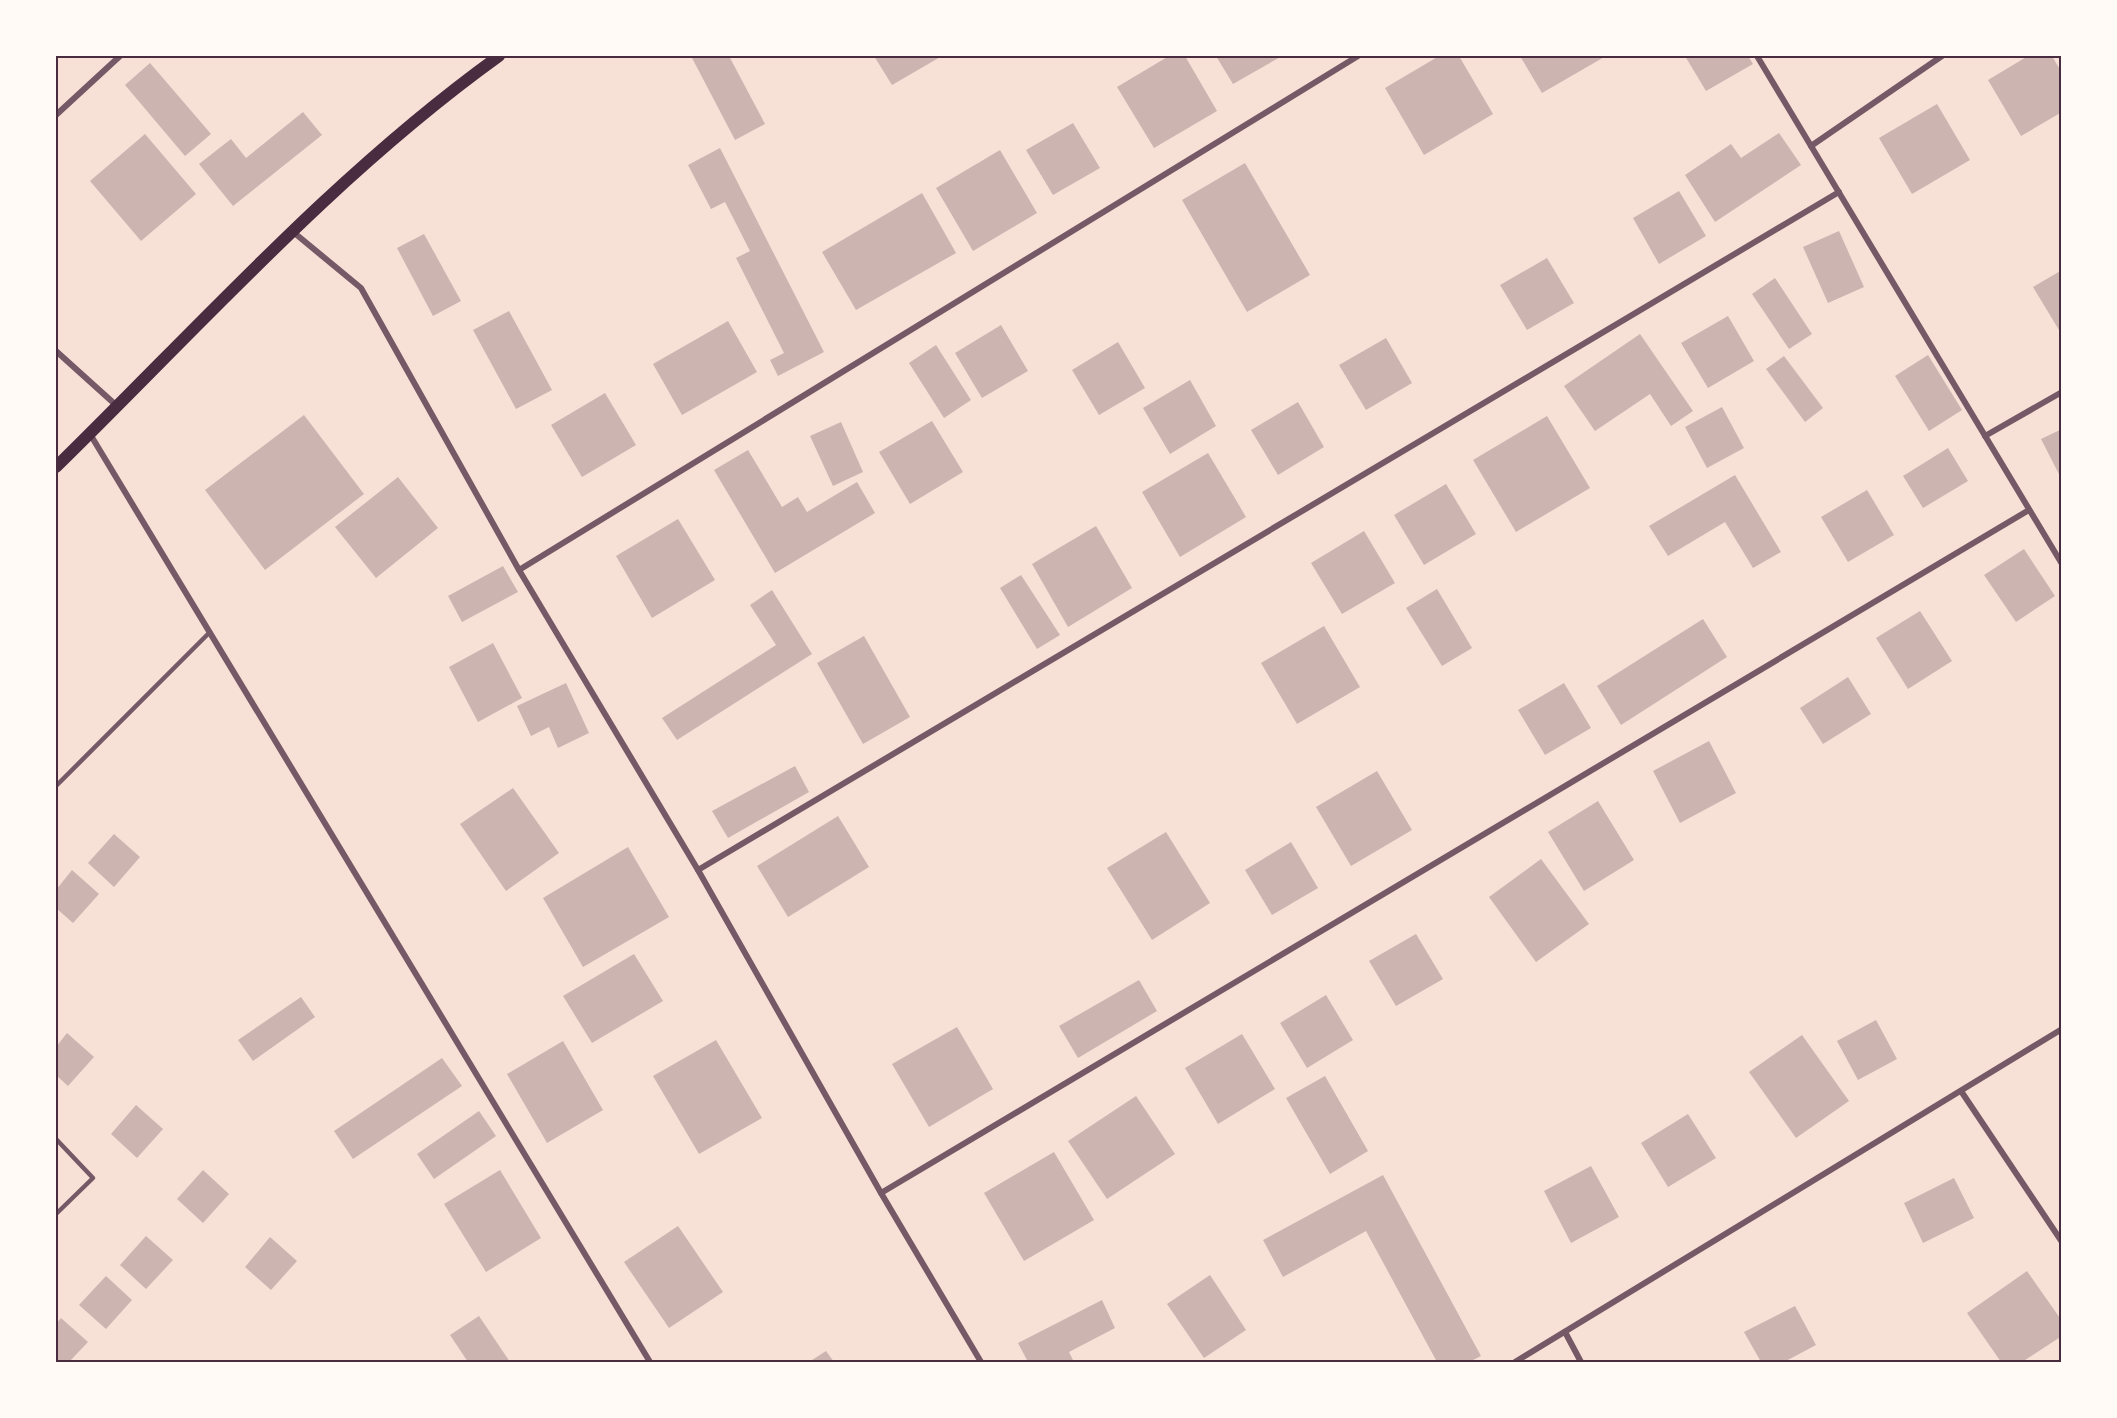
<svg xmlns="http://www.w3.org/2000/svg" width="2117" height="1418" font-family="'Exo 2',sans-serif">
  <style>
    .building { fill: #ccb4b1 }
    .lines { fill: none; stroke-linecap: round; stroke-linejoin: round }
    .service { stroke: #755966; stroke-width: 4.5 }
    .minor { stroke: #755966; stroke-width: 6 }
    .secondary { stroke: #4a2c40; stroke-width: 12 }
    .neatline { fill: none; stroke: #4a2c40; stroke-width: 2 }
  </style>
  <rect width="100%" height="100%" fill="#f7e1d7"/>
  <g class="building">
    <polygon points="691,56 729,56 765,124 735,140"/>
    <polygon points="874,56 942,56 892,85"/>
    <polygon points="1169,56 1185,56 1217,111 1154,148 1117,87"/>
    <polygon points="1216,56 1282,56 1233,84"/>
    <polygon points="1439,56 1459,56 1493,114 1424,155 1385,88"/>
    <polygon points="1520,56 1606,56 1542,93"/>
    <polygon points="1685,56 1748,56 1753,64 1706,91"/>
    <polygon points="2028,56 2052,56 2062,73 2062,112 2021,136 1988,80"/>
    <polygon points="150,63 211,134 185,156 125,85"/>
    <polygon points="1937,104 1970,160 1912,194 1879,138"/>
    <polygon points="303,112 322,135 233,206 199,164 231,139 246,158"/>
    <polygon points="1073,123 1100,168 1053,195 1026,150"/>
    <polygon points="1779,133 1801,165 1715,222 1685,175 1731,144 1741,158"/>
    <polygon points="145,134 196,194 141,241 90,181"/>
    <polygon points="720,148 824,352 778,376 770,360 784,353 736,258 750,251 725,202 711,209 688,165"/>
    <polygon points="1000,150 1037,213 973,251 936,188"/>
    <polygon points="1245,163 1310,275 1247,312 1182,200"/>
    <polygon points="1679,191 1706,236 1659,264 1633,218"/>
    <polygon points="922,193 956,253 856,310 822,252"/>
    <polygon points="1839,231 1864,287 1828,303 1803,247"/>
    <polygon points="424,234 461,301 433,316 397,248"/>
    <polygon points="1547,258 1574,303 1527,330 1500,285"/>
    <polygon points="2062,270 2062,335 2033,287"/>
    <polygon points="1775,278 1812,334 1789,349 1752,294"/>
    <polygon points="509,311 552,390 516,409 473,330"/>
    <polygon points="1728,316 1754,361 1708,388 1681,343"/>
    <polygon points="728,321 757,372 682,415 653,364"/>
    <polygon points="1001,325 1028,371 982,398 955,353"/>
    <polygon points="1640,334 1693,411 1671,426 1650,394 1595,431 1564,386"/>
    <polygon points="1386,338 1412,383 1366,410 1339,365"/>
    <polygon points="1118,342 1145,388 1099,415 1072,370"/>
    <polygon points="936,345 971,400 944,418 909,363"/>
    <polygon points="1928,355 1962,410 1929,431 1895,376"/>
    <polygon points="1784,356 1823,408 1805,422 1766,369"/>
    <polygon points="1190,380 1216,426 1170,454 1143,408"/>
    <polygon points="605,393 636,445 582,477 551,425"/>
    <polygon points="1298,402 1324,447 1278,475 1251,430"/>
    <polygon points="1722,407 1744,448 1707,468 1685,427"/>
    <polygon points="304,415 364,494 265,570 205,490"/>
    <polygon points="1547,416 1590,488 1516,532 1473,460"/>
    <polygon points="932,421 963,472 910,504 879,452"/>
    <polygon points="841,422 863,472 833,486 810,436"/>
    <polygon points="2062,429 2062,480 2041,439"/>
    <polygon points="1948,448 1968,481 1923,508 1903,476"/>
    <polygon points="748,450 782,507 798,497 807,512 857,482 875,513 775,573 714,470"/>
    <polygon points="1208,453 1246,517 1180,557 1142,492"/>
    <polygon points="1735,475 1781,552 1753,568 1725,522 1668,556 1649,526"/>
    <polygon points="398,477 438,528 376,578 335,527"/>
    <polygon points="1446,484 1476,534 1424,565 1394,515"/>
    <polygon points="1867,490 1894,535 1848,562 1821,517"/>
    <polygon points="678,519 715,580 652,618 616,556"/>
    <polygon points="1096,526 1132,588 1068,627 1032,564"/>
    <polygon points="1364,531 1395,583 1342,614 1311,563"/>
    <polygon points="2024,549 2055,596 2016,622 1984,575"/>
    <polygon points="503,566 518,592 462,622 448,596"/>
    <polygon points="1021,575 1060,635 1037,649 1000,588"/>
    <polygon points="1437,589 1472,648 1442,666 1406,608"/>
    <polygon points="772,590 812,654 677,740 662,718 776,645 750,605"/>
    <polygon points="1920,611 1952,661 1908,689 1876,638"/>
    <polygon points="1703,619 1727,657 1621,725 1597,686"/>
    <polygon points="1324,626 1360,687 1297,724 1261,663"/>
    <polygon points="864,636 910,717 863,744 817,663"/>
    <polygon points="493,643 522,698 478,722 449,667"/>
    <polygon points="1848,677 1871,714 1823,744 1800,708"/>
    <polygon points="566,683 589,733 558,748 549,727 531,736 517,706"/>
    <polygon points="1564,683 1591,728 1545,755 1518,710"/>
    <polygon points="1709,741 1736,793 1680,823 1653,771"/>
    <polygon points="795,766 809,792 728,838 712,811"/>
    <polygon points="1377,771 1412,830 1351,866 1316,807"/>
    <polygon points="513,788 559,853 506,891 460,824"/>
    <polygon points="1598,801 1634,860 1584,891 1548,832"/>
    <polygon points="838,816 869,867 788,917 757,866"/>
    <polygon points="1166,832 1210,903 1152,940 1107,868"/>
    <polygon points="114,834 140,857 114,887 88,863"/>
    <polygon points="1291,842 1318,888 1272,915 1245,870"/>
    <polygon points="628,847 669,917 583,967 543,898"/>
    <polygon points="1541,859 1589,924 1536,962 1489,897"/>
    <polygon points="72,870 99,894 73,923 56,908 56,890"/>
    <polygon points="1416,934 1443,979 1396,1006 1369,961"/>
    <polygon points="634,954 663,1001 592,1043 563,996"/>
    <polygon points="1139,980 1157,1011 1078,1058 1059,1026"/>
    <polygon points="1326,995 1353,1040 1307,1068 1280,1023"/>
    <polygon points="301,997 315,1017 253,1061 238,1040"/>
    <polygon points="1876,1020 1897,1059 1858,1080 1837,1041"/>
    <polygon points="957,1027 993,1089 929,1127 892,1064"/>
    <polygon points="67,1033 94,1057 68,1086 56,1075 56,1047"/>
    <polygon points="1242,1034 1275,1089 1218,1124 1185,1068"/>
    <polygon points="1802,1035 1849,1101 1796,1138 1749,1072"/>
    <polygon points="716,1040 762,1118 699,1154 653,1076"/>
    <polygon points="563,1041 603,1110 547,1143 507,1074"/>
    <polygon points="442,1058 462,1086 353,1159 334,1131"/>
    <polygon points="1325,1076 1368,1151 1330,1174 1286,1098"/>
    <polygon points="1136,1096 1175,1154 1107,1199 1068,1141"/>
    <polygon points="136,1105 163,1129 137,1158 111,1134"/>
    <polygon points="479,1111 496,1136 434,1179 417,1154"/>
    <polygon points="1688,1114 1716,1158 1668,1187 1641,1143"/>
    <polygon points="1054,1152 1094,1220 1024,1261 984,1193"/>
    <polygon points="1591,1166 1619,1217 1571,1243 1544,1191"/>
    <polygon points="203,1170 229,1194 203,1223 177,1199"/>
    <polygon points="500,1170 541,1238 486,1272 444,1204"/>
    <polygon points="1383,1175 1481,1356 1469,1362 1437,1362 1366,1231 1283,1277 1263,1240"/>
    <polygon points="1954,1178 1974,1218 1923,1243 1904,1203"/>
    <polygon points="678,1226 723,1292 669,1328 624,1262"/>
    <polygon points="146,1236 173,1260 146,1289 120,1265"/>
    <polygon points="270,1237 297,1261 271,1290 245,1267"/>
    <polygon points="2027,1271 2062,1321 2062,1336 2022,1362 2001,1362 1967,1313"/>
    <polygon points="1210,1275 1246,1330 1204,1358 1167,1304"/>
    <polygon points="106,1276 132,1300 106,1329 79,1305"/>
    <polygon points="1102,1300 1115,1328 1069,1352 1074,1362 1028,1362 1018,1343"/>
    <polygon points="1795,1306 1816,1345 1784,1362 1761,1362 1744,1332"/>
    <polygon points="479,1316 510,1362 468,1362 450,1335"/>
    <polygon points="61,1318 88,1342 69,1362 56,1362 56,1324"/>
    <polygon points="826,1351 834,1362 809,1362"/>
  </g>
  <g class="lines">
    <g class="service">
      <polyline points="56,786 210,632"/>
      <polyline points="56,1139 93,1178 56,1214"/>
    </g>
    <g class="minor">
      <polyline points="1757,56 2062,564"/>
      <polyline points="56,115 120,56"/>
      <polyline points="1811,146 1942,56"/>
      <polyline points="292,231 361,288 519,570 698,870 881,1193 981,1362"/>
      <polyline points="56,351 117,406"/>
      <polyline points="90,434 650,1362"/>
      <polyline points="1985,436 2062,392"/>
      <polyline points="519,570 1358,56"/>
      <polyline points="698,870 1839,192"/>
      <polyline points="1961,1091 2062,1242"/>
      <polyline points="881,1193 2029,510"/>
      <polyline points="1565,1332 1581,1362"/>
      <polyline points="1515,1362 2062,1029"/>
    </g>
    <path class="secondary" d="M 56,467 C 200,326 335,174 499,56"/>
  </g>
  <rect width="2117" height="1418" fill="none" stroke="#fffaf5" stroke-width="114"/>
  <rect x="57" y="57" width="2003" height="1304" class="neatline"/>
</svg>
